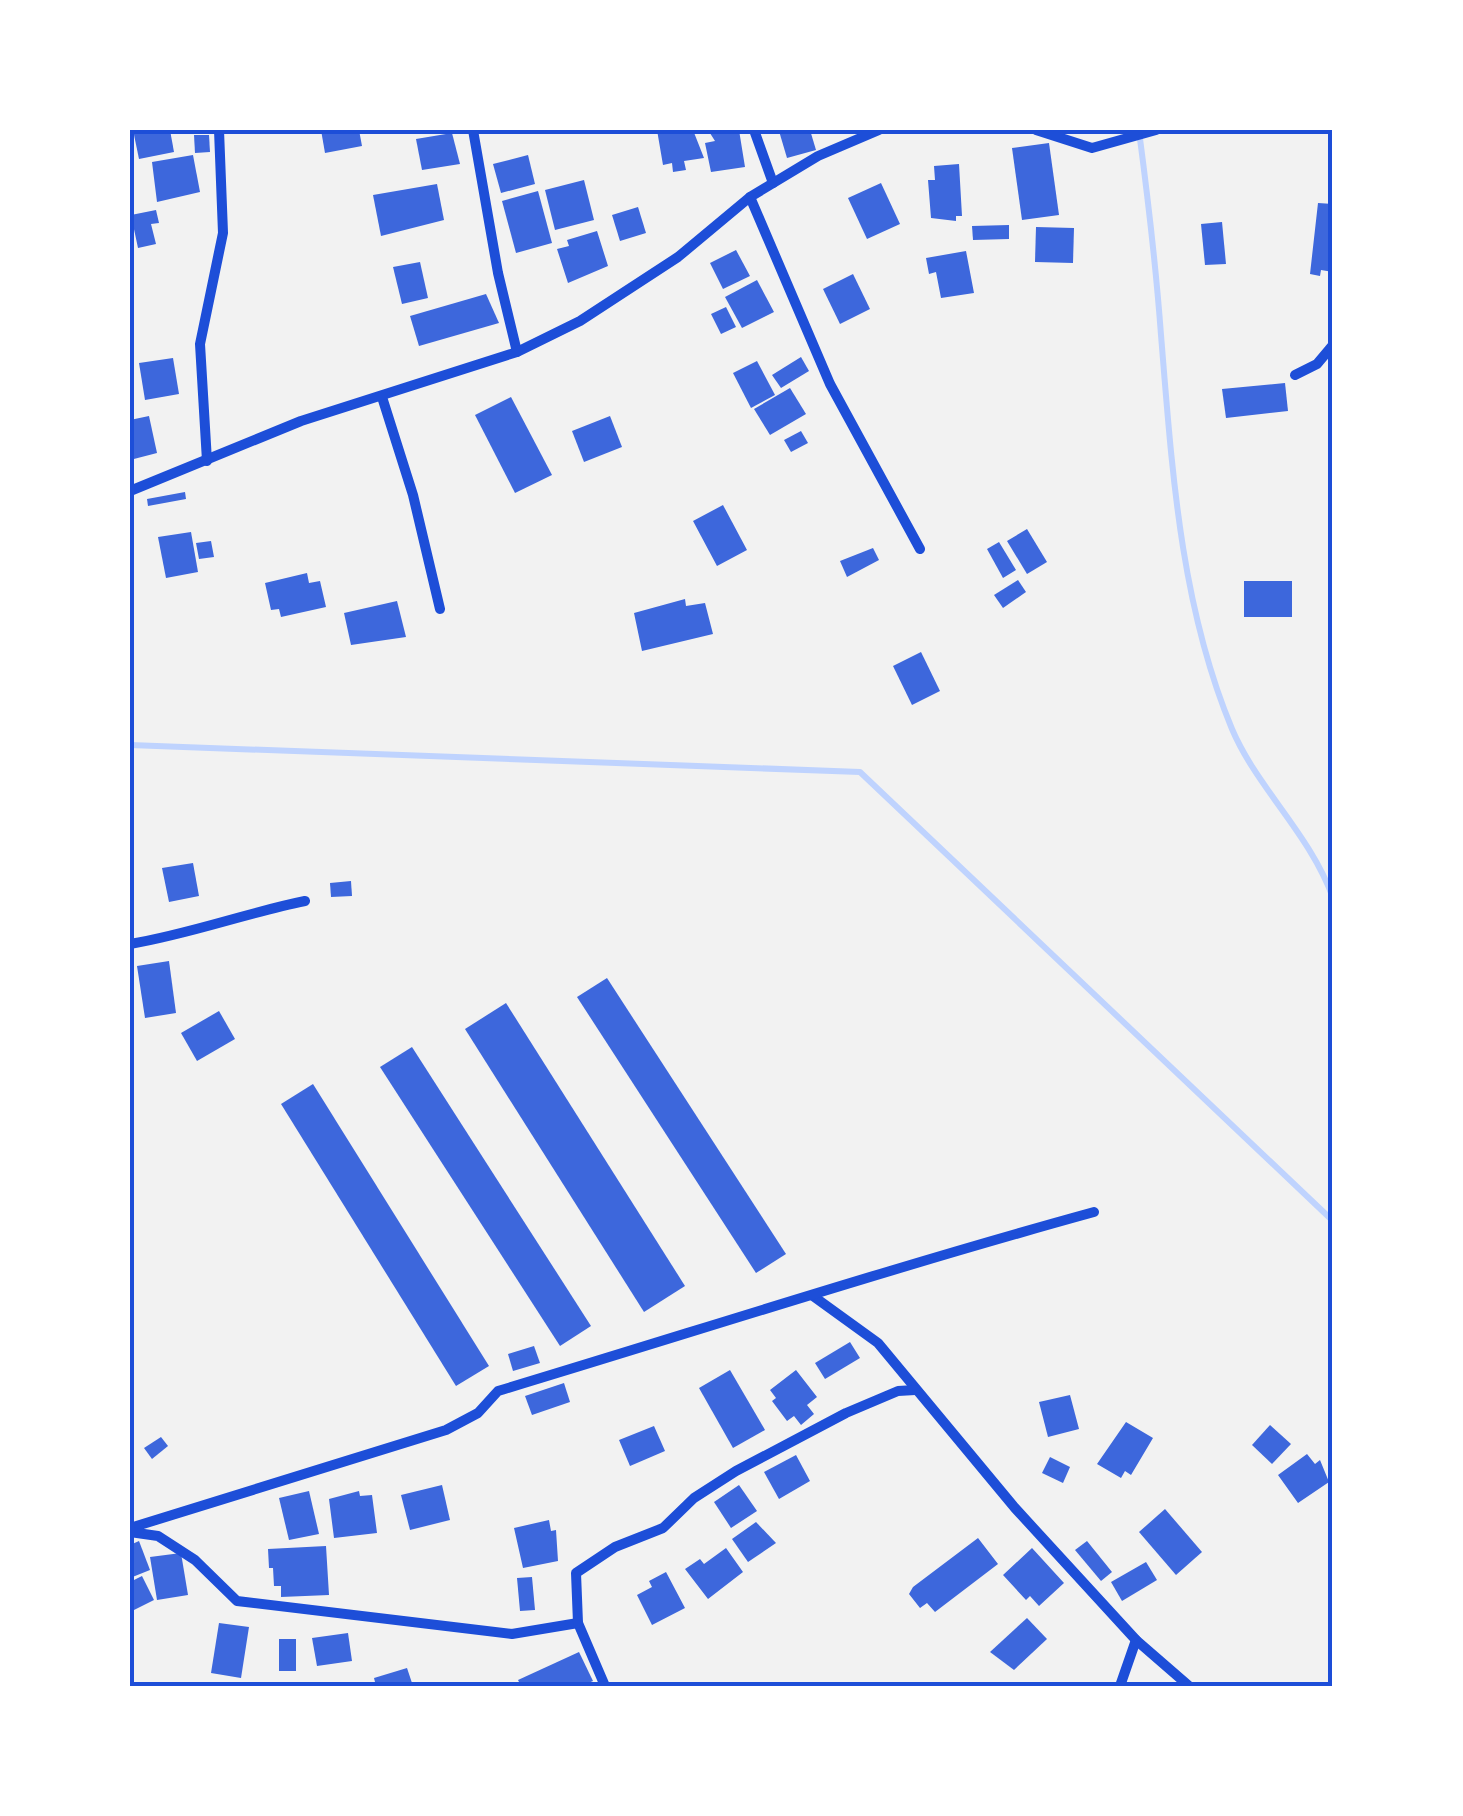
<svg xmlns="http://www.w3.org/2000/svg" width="1463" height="1816" font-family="Karla,sans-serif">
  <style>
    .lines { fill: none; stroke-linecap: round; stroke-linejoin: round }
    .stream { stroke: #bfd3fe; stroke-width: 6 }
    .building { fill: #3d67dc }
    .minor { stroke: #1d4ed8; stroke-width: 10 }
    .neatline { fill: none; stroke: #1d4ed8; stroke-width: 4 }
  </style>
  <rect width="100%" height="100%" fill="#f2f2f2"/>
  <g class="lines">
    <g class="stream">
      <path d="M 1139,131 C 1148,199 1156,267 1161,335 C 1172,468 1180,604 1232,729 C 1257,788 1310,834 1333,898"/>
      <polyline points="130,745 860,772 1333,1221"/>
    </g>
  </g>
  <g class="building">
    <polygon points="133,130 170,130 174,152 139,159"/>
    <polygon points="321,130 359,130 362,146 325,153"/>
    <polygon points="657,130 693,130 704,158 684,161 686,170 673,172 672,163 663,165"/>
    <polygon points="708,130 739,130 745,167 711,172 705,143 715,141"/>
    <polygon points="810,130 816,150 787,158 779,131"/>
    <polygon points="452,133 460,164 422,170 416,139"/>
    <polygon points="194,135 209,135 210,152 195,153"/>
    <polygon points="1049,143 1059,215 1022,220 1012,148"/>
    <polygon points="193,155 200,192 157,202 152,162"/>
    <polygon points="528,155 535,184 501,193 493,164"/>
    <polygon points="959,164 962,216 956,216 956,221 931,218 928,180 935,180 934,166"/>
    <polygon points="584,180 594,220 555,230 545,190"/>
    <polygon points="881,183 900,224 867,239 848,198"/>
    <polygon points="437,184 444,220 381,236 373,195"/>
    <polygon points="538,191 552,243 516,253 502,201"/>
    <polygon points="1318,203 1333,204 1333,272 1321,270 1320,276 1310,274"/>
    <polygon points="638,207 646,233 620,241 612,215"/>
    <polygon points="156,210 159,223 151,224 156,244 138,248 131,215"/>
    <polygon points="1222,222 1226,264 1205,265 1201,224"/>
    <polygon points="1009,225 1009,239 973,240 972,226"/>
    <polygon points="1036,227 1074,228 1073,263 1035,262"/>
    <polygon points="597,231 608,266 568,283 557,249 569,246 567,240"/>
    <polygon points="736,250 750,276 723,289 710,263"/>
    <polygon points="966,251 974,293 941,298 936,272 929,274 926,258"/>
    <polygon points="420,262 428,298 402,304 393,267"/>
    <polygon points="853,274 870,309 840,324 823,289"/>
    <polygon points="757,280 774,312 742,328 725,297"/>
    <polygon points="486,294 499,323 419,346 410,316"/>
    <polygon points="726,307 736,327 721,334 711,314"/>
    <polygon points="801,357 809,371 781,388 772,375"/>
    <polygon points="173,358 179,394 145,400 139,363"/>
    <polygon points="757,361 775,395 751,408 733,373"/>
    <polygon points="1285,383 1288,411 1226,418 1222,389"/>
    <polygon points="790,388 806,414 770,435 754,409"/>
    <polygon points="511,397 552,475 515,493 475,415"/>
    <polygon points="149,416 157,453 130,460 130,420"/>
    <polygon points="610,416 622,447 584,462 572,431"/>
    <polygon points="801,431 808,443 791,452 784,440"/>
    <polygon points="185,492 186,499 148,506 147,499"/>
    <polygon points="723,505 747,550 717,566 693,521"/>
    <polygon points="1027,529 1047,562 1027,574 1007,541"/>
    <polygon points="191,532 198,572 166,578 158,537"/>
    <polygon points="211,541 214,557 199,559 196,543"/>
    <polygon points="999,542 1016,570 1003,578 987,549"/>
    <polygon points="873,548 879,560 847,577 840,561"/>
    <polygon points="307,573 309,583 320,581 326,607 281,617 279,609 271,610 265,583"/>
    <polygon points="1018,580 1026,592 1003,608 994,595"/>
    <rect x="1244" y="581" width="48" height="36"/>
    <polygon points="685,599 686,606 705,603 713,634 642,651 634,613"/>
    <polygon points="397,601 406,637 351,645 344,613"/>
    <polygon points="921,652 940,691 912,705 893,666"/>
    <polygon points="193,863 199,896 169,902 162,868"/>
    <polygon points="351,881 352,896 331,897 330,883"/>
    <polygon points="169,961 176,1013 145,1018 137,966"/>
    <polygon points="607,978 786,1254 756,1273 577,997"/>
    <polygon points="506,1003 685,1286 644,1312 465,1029"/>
    <polygon points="219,1011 235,1039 197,1061 181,1033"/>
    <polygon points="412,1047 591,1326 560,1346 380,1067"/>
    <polygon points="313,1084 489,1366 456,1386 281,1104"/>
    <polygon points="850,1342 860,1358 825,1379 815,1363"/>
    <polygon points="534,1346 540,1363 513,1371 508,1354"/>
    <polygon points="730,1370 765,1430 733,1448 699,1388"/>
    <polygon points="796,1370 817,1397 807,1405 814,1414 801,1425 794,1416 787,1421 772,1401 776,1398 770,1390"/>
    <polygon points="564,1383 570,1402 532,1415 525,1396"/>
    <polygon points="1070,1395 1079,1429 1048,1437 1039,1402"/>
    <polygon points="1126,1422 1153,1438 1131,1475 1125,1471 1121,1478 1097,1464"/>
    <polygon points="1270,1425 1291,1444 1272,1464 1252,1445"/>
    <polygon points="654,1426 665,1451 630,1466 619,1440"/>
    <polygon points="161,1437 168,1446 152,1459 144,1448"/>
    <polygon points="1307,1454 1315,1464 1320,1460 1329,1482 1298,1503 1278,1475"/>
    <polygon points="796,1455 810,1481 779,1499 764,1472"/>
    <polygon points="1050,1457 1070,1467 1063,1483 1042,1473"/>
    <polygon points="442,1485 450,1520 410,1530 401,1495"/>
    <polygon points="739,1485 757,1511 731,1528 714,1502"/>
    <polygon points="309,1491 319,1534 289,1540 279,1498"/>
    <polygon points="359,1491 360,1496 372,1495 377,1533 334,1538 329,1499"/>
    <polygon points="1165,1509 1202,1552 1176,1575 1139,1532"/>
    <polygon points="549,1520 551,1531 556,1530 558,1561 523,1568 514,1528"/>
    <polygon points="756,1522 776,1543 748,1562 732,1539"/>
    <polygon points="978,1538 998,1564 935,1612 927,1603 920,1608 909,1594 913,1587"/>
    <polygon points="139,1541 150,1570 130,1578 130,1545"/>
    <polygon points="1087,1541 1112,1572 1101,1581 1075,1550"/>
    <polygon points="326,1546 329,1595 281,1597 281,1586 274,1586 273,1568 269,1568 268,1549"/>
    <polygon points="726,1548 743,1572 708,1599 685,1569 700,1559 704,1564"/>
    <polygon points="1032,1548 1064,1583 1039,1606 1030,1596 1026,1600 1003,1575"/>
    <polygon points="181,1553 188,1595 157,1600 150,1557"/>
    <polygon points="1146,1562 1157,1580 1122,1601 1111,1582"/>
    <polygon points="666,1572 685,1608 652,1625 637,1595 652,1587 649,1581"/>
    <polygon points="142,1576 154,1600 130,1612 130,1582"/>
    <polygon points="532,1577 535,1610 520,1611 517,1578"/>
    <polygon points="1027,1618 1047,1639 1014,1670 990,1652"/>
    <polygon points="219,1623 249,1627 241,1678 211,1673"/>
    <polygon points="348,1633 352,1661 317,1666 312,1638"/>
    <rect x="279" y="1639" width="17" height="32"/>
    <polygon points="579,1652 593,1681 581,1686 521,1686 518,1680"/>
    <polygon points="407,1668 413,1686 376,1686 374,1678"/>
  </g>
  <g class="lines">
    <g class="minor">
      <polyline points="473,130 498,273 517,352"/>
      <polyline points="754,130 773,183"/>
      <polyline points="1036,130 1092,148 1156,130"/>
      <polyline points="750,197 830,384 920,549"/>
      <polyline points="1295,375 1317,364 1333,345"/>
      <polyline points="382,397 413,495 440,609"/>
      <polyline points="207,461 200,344 223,233 219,130"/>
      <polyline points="130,491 301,421 517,352 580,321 678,257 750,197 818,156 879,130"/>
      <path d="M 130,944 C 190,934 246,913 305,901"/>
      <polyline points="813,1296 878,1343 1015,1508 1136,1640 1189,1686"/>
      <path d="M 130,1528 L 446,1430 L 478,1413 L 498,1391 C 697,1331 894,1267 1094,1212"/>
      <polyline points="130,1532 158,1536 195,1560 237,1601 512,1634 578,1623 605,1686"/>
      <polyline points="578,1623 576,1573 615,1547 663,1528 694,1498 736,1471 846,1413 898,1391 915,1390"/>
      <polyline points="1120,1686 1136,1640"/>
    </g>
  </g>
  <rect width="1463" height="1816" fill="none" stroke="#ffffff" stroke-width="265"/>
  <rect x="132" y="132" width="1198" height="1552" class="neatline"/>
</svg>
